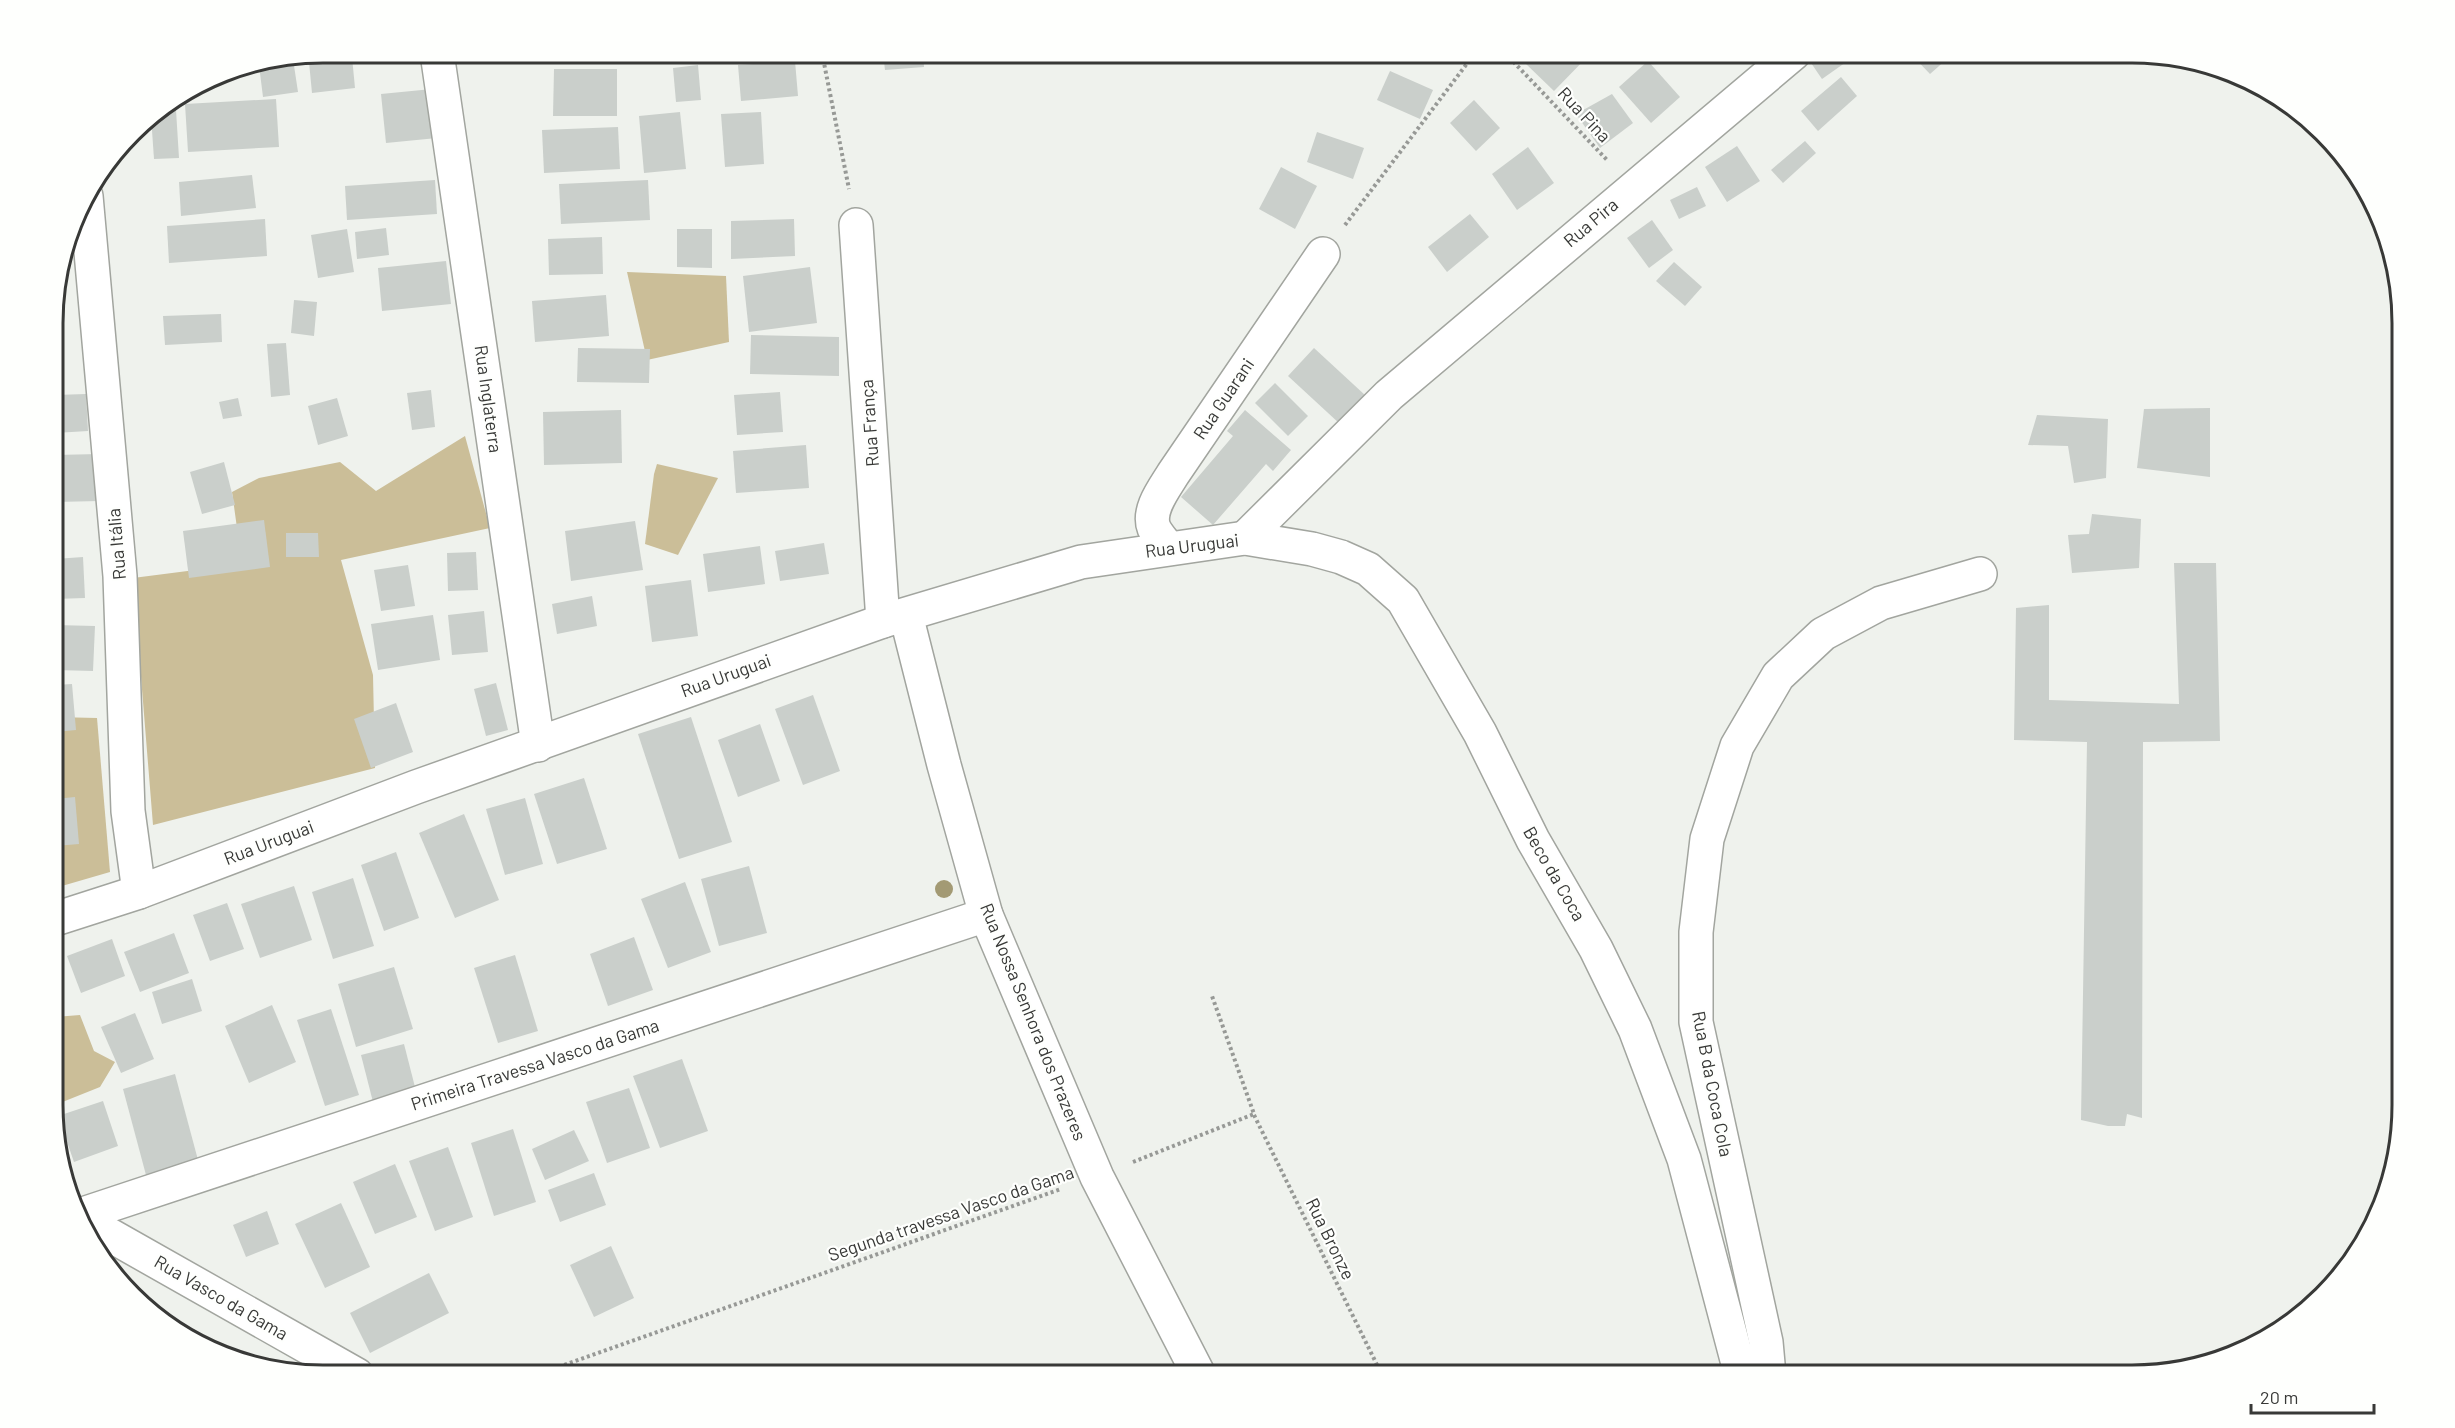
<svg xmlns="http://www.w3.org/2000/svg" width="2455" height="1428" font-family="Barlow,sans-serif">
  <style>
    .green { fill: #cbbe98 }
    .building { fill: #cacfcb }
    .lines { fill: none; stroke-linecap: round; stroke-linejoin: round }
    .street-casing { stroke: #a2a59f; stroke-width: 36 }
    .path { stroke: #979996; stroke-width: 4; stroke-dasharray: 3 3; stroke-linecap: butt }
    .street { stroke: #fff; stroke-width: 33 }
    .tree { fill: #a39a74 }
    .labels { text-anchor: middle; stroke-width: 4.5; stroke-linejoin: round; paint-order: stroke }
    .street-label { font-size: 18px; fill: #383937; stroke: #fefffd }
    .rim { fill: none; stroke: #383937; stroke-width: 3 }
  </style>
  <rect width="100%" height="100%" fill="#eff2ed"/>
  <g class="green">
    <polygon points="627,272 726,276 729,342 647,360"/>
    <polygon points="465,436 490,528 341,560 373,675 375,768 153,825 133,578 242,564 232,492 259,478 340,462 376,491"/>
    <polygon points="657,464 718,478 678,555 645,544 654,474"/>
    <polygon points="55,717 97,718 110,872 55,888"/>
    <polygon points="80,1015 94,1051 115,1062 100,1087 55,1105 55,1017"/>
  </g>
  <g class="building">
    <polygon points="539,53 625,53 625,54 539,58"/>
    <polygon points="883,53 923,53 924,67 885,70"/>
    <polygon points="1535,53 1591,53 1554,91 1525,63"/>
    <polygon points="1819,53 1859,53 1822,79 1809,60"/>
    <polygon points="1910,53 1941,53 1947,59 1930,74"/>
    <polygon points="352,57 355,88 312,93 309,62"/>
    <polygon points="293,59 298,92 263,97 259,65"/>
    <polygon points="795,61 798,96 741,101 738,65"/>
    <polygon points="1648,61 1680,97 1651,123 1619,87"/>
    <polygon points="698,65 701,100 676,102 673,68"/>
    <polygon points="554,69 617,69 617,116 553,116"/>
    <polygon points="1390,71 1433,90 1420,119 1377,100"/>
    <polygon points="219,74 219,82 204,83 206,82"/>
    <polygon points="1841,77 1857,96 1818,131 1801,111"/>
    <polygon points="432,89 437,138 386,143 381,94"/>
    <polygon points="1612,94 1633,123 1600,148 1576,114"/>
    <polygon points="276,99 279,147 188,152 185,104"/>
    <polygon points="1474,100 1500,128 1476,151 1450,123"/>
    <polygon points="160,110 176,110 179,158 154,159 151,116"/>
    <polygon points="680,112 686,169 644,173 639,116"/>
    <polygon points="761,112 764,164 725,167 721,114"/>
    <polygon points="618,127 620,169 544,173 542,130"/>
    <polygon points="1317,132 1364,148 1353,179 1307,162"/>
    <polygon points="1805,141 1816,153 1783,183 1771,170"/>
    <polygon points="1737,146 1760,181 1727,202 1705,167"/>
    <polygon points="1528,147 1554,183 1517,210 1492,174"/>
    <polygon points="1281,167 1317,186 1295,229 1259,209"/>
    <polygon points="252,175 256,208 181,216 179,182"/>
    <polygon points="435,180 437,214 347,220 345,186"/>
    <polygon points="648,180 650,220 561,224 559,184"/>
    <polygon points="1697,187 1706,206 1679,219 1670,200"/>
    <polygon points="1470,214 1489,237 1447,272 1428,247"/>
    <polygon points="265,219 267,256 169,263 167,226"/>
    <polygon points="794,219 795,256 731,259 731,221"/>
    <polygon points="1652,220 1673,250 1649,268 1627,238"/>
    <polygon points="386,228 389,255 357,259 355,232"/>
    <polygon points="347,229 354,272 318,278 311,235"/>
    <polygon points="677,229 712,229 712,268 677,267"/>
    <polygon points="602,237 603,274 549,275 548,239"/>
    <polygon points="446,261 451,304 382,311 378,268"/>
    <polygon points="1674,262 1702,287 1685,306 1656,281"/>
    <polygon points="810,267 817,323 749,332 743,276"/>
    <polygon points="606,295 609,336 535,342 532,301"/>
    <polygon points="294,300 317,302 314,336 291,333"/>
    <polygon points="221,314 222,342 165,345 163,316"/>
    <polygon points="751,335 839,337 839,376 750,374"/>
    <polygon points="286,343 290,395 271,397 267,344"/>
    <polygon points="578,348 650,349 649,383 577,382"/>
    <polygon points="1314,348 1366,396 1340,424 1288,376"/>
    <polygon points="1275,383 1308,416 1288,436 1255,403"/>
    <polygon points="431,390 435,427 412,430 407,393"/>
    <polygon points="780,392 783,432 737,435 734,395"/>
    <polygon points="86,394 88,431 55,433 55,395"/>
    <polygon points="238,398 242,416 223,419 219,402"/>
    <polygon points="337,398 348,436 318,445 308,406"/>
    <polygon points="2210,408 2210,477 2137,468 2144,409"/>
    <polygon points="621,410 622,463 544,465 543,412"/>
    <polygon points="1245,410 1291,450 1273,471 1266,464 1213,525 1181,497 1233,436 1227,431"/>
    <polygon points="2037,415 2108,419 2106,478 2074,483 2068,446 2028,445"/>
    <polygon points="806,445 809,488 736,493 733,451"/>
    <polygon points="99,454 100,501 55,502 55,455"/>
    <polygon points="224,462 235,505 202,514 190,472"/>
    <polygon points="2092,514 2141,519 2139,568 2072,573 2068,535 2089,534"/>
    <polygon points="264,520 270,567 189,578 183,531"/>
    <polygon points="635,521 643,570 571,581 565,531"/>
    <polygon points="286,533 318,533 319,557 286,557"/>
    <polygon points="824,543 829,574 780,581 775,551"/>
    <polygon points="760,546 765,584 708,592 703,554"/>
    <polygon points="476,552 478,590 448,591 447,553"/>
    <polygon points="83,557 85,598 55,599 55,559"/>
    <polygon points="2174,563 2216,563 2220,741 2143,742 2142,1118 2127,1114 2125,1126 2108,1126 2081,1120 2087,742 2014,740 2016,608 2049,605 2049,700 2179,704"/>
    <polygon points="408,565 415,606 381,611 374,570"/>
    <polygon points="691,580 698,636 652,642 645,586"/>
    <polygon points="592,596 597,626 557,634 552,604"/>
    <polygon points="484,611 488,652 452,655 448,615"/>
    <polygon points="433,615 440,660 378,670 371,624"/>
    <polygon points="55,625 95,626 93,671 55,670"/>
    <polygon points="496,683 508,730 486,736 474,689"/>
    <polygon points="72,684 76,730 55,732 55,685"/>
    <polygon points="813,695 840,771 803,785 775,709"/>
    <polygon points="396,703 413,752 371,768 354,719"/>
    <polygon points="691,717 732,842 679,859 638,734"/>
    <polygon points="760,724 780,781 738,797 718,740"/>
    <polygon points="584,778 607,849 557,864 534,794"/>
    <polygon points="75,797 79,844 55,846 55,799"/>
    <polygon points="525,798 543,864 505,875 486,809"/>
    <polygon points="464,814 499,900 455,918 419,833"/>
    <polygon points="396,852 419,918 384,931 361,865"/>
    <polygon points="749,866 767,933 719,946 701,879"/>
    <polygon points="353,878 374,946 333,959 312,892"/>
    <polygon points="685,882 711,952 668,968 641,899"/>
    <polygon points="294,886 312,940 260,958 241,904"/>
    <polygon points="227,903 244,949 210,961 193,915"/>
    <polygon points="174,933 189,973 140,992 124,952"/>
    <polygon points="634,937 653,990 608,1006 590,954"/>
    <polygon points="112,939 125,976 81,993 67,956"/>
    <polygon points="515,955 538,1031 498,1043 474,968"/>
    <polygon points="394,967 413,1029 356,1047 338,984"/>
    <polygon points="192,979 202,1011 162,1024 152,992"/>
    <polygon points="272,1005 296,1062 249,1083 225,1026"/>
    <polygon points="331,1009 359,1095 325,1106 297,1020"/>
    <polygon points="135,1013 154,1059 121,1073 101,1027"/>
    <polygon points="404,1044 416,1091 373,1102 361,1055"/>
    <polygon points="682,1059 708,1131 660,1148 633,1076"/>
    <polygon points="175,1074 198,1160 146,1175 123,1089"/>
    <polygon points="629,1088 650,1148 607,1163 586,1102"/>
    <polygon points="103,1101 118,1146 74,1162 58,1116"/>
    <polygon points="513,1129 536,1202 494,1216 471,1143"/>
    <polygon points="574,1130 589,1161 545,1180 532,1149"/>
    <polygon points="448,1147 473,1217 435,1231 409,1161"/>
    <polygon points="395,1164 417,1217 375,1234 353,1182"/>
    <polygon points="594,1173 606,1205 560,1222 548,1190"/>
    <polygon points="341,1203 370,1267 325,1288 295,1224"/>
    <polygon points="267,1211 279,1244 246,1257 233,1225"/>
    <polygon points="611,1246 634,1298 594,1317 570,1265"/>
    <polygon points="429,1273 449,1313 370,1353 350,1313"/>
  </g>
  <g class="lines">
    <g class="street-casing">
      <g id="street">
        <polyline points="437,53 538,745"/>
        <polyline points="86,196 120,576 128,811 139,892"/>
        <polyline points="856,225 883,621"/>
        <polyline points="1245,538 1389,395 1794,53"/>
        <path d="M 1168,548 C 1164,542 1157,535 1154,528 C 1147,510 1164,489 1173,474 L 1323,254"/>
        <polyline points="906,615 944,765 986,915 1097,1177 1199,1375"/>
        <polyline points="55,919 139,892 416,787 883,621 1081,562 1245,538 1312,549 1341,557 1368,569 1403,600 1480,733 1533,840 1596,949 1635,1029 1684,1159 1741,1375"/>
        <polyline points="83,1214 986,915"/>
        <polyline points="85,1221 357,1375"/>
        <polyline points="1769,1375 1766,1342 1696,1022 1696,932 1707,839 1737,746 1778,676 1823,634 1881,603 1980,574"/>
      </g>
    </g>
    <g class="path">
      <polyline points="822,53 849,189"/>
      <polyline points="1505,53 1608,161"/>
      <polyline points="1345,225 1475,53"/>
      <polyline points="1254,1115 1382,1375"/>
      <polyline points="1133,1162 1254,1114 1212,996"/>
      <polyline points="536,1375 1061,1189"/>
    </g>
    <use href="#street" class="street"/>
  </g>
  <circle class="tree" cx="944" cy="889" r="9"/>
  <g class="labels">
    <g class="street-label">
      <text transform="translate(1584 115) rotate(47)" y="6">Rua Pina</text>
      <text transform="translate(1591 223) rotate(-40)" y="6">Rua Pira</text>
      <text transform="translate(488 399) rotate(82)" y="6">Rua Inglaterra</text>
      <text transform="translate(1224 399) rotate(-56)" y="6">Rua Guarani</text>
      <text transform="translate(870 423) rotate(-94)" y="6">Rua França</text>
      <text transform="translate(117 544) rotate(-95)" y="6">Rua Itália</text>
      <text transform="translate(1192 546) rotate(-7)" y="6">Rua Uruguai</text>
      <text transform="translate(726 676) rotate(-20)" y="6">Rua Uruguai</text>
      <text transform="translate(269 843) rotate(-21)" y="6">Rua Uruguai</text>
      <text transform="translate(1554 874) rotate(60)" y="6">Beco da Coca</text>
      <text transform="translate(1033 1022) rotate(68)" y="6">Rua Nossa Senhora dos Prazeres</text>
      <text transform="translate(535 1065) rotate(-18)" y="6">Primeira Travessa Vasco da Gama</text>
      <text transform="translate(1712 1084) rotate(79)" y="6">Rua B da Coca Cola</text>
      <text transform="translate(951 1214) rotate(-19)" y="6">Segunda travessa Vasco da Gama</text>
      <text transform="translate(1330 1239) rotate(64)" y="6">Rua Bronze</text>
      <text transform="translate(221 1298) rotate(30)" y="6">Rua Vasco da Gama</text>
    </g>
  </g>
  <path d="M0 0H2455V1428H0ZM323 63H2132A260 260 0 0 1 2392 323V1105A260 260 0 0 1 2132 1365H323A260 260 0 0 1 63 1105V323A260 260 0 0 1 323 63Z" fill="#fefffd" fill-rule="evenodd"/>
  <path class="rim" d="M323 63H2132A260 260 0 0 1 2392 323V1105A260 260 0 0 1 2132 1365H323A260 260 0 0 1 63 1105V323A260 260 0 0 1 323 63Z"/>
  <path d="M2251 1404v9h123v-9" fill="none" stroke="#383937" stroke-width="3"/>
  <text x="2260" y="1404" font-size="18" fill="#383937" stroke="#fefffd" stroke-width="4.5" paint-order="stroke">20 m</text>
</svg>
